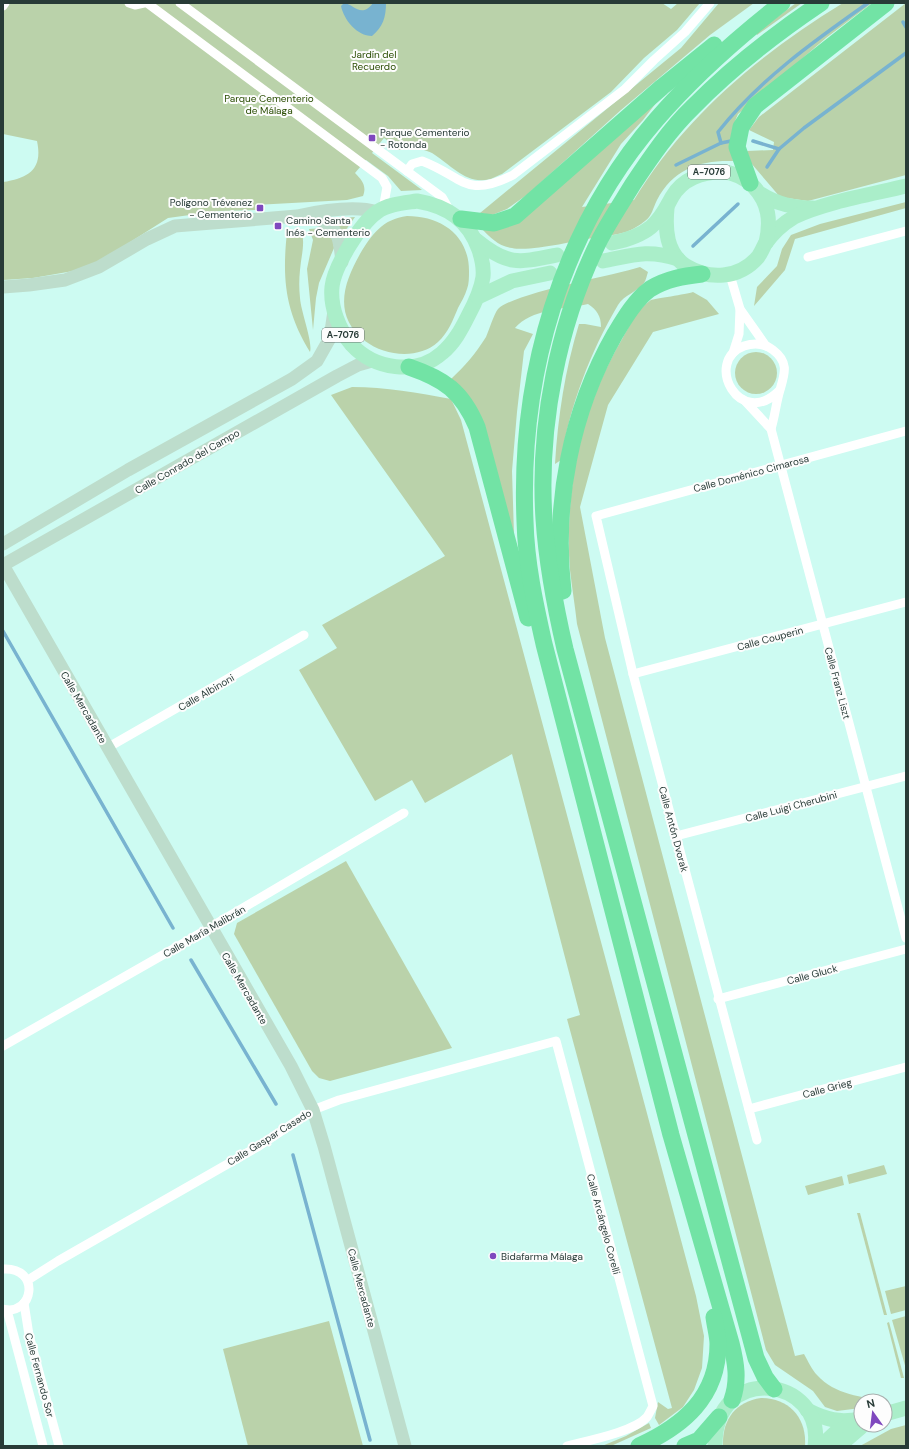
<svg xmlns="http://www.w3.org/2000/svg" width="909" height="1449" font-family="'DM Sans',sans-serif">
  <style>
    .green { fill: #bad2aa }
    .water { fill: #78b3d0 }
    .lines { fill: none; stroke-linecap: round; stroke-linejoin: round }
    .stream { stroke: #78b3d0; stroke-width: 3.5 }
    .street { stroke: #fff; stroke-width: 9 }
    .secondary { stroke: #bdddcc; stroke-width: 13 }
    .primary { stroke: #aaeec9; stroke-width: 15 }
    .highway { stroke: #72e3a5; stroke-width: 17 }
    .poi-dot { fill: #7f48be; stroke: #fdfdfd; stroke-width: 1.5 }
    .labels { text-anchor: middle; stroke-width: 4; stroke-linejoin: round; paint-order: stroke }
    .shield { fill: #fdfdfd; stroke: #687572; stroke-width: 1 }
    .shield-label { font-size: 9px; font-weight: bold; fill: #283b37 }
    .park-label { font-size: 10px; fill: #2a4d03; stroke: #fdfdfd }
    .poi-label { font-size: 10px; fill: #283b37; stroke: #fdfdfd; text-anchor: start }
    .street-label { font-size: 10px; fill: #283b37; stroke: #fdfdfd }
  </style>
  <rect width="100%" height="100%" fill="#cdfbf2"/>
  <g class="green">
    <path d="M 3,3 L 662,3 L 671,9 L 678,3 L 700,3 L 677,30 L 644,58 L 611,92 L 502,174 C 497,176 490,180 485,180 C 466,183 449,164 435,155 C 425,148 410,148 399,150 L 384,138 L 372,153 L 422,190 L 401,191 L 388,176 L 366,160 L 355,173 C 362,180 367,186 363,196 L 347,200 L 255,205 L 256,210 L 219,211 L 168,218 L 102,260 L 73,271 L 33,278 L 3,280 L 3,182 C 29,178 43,169 37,141 L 3,134 Z"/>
    <polygon points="719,3 754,3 710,35 621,110 528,194 507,209 492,215 480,213 681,48"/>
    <polygon points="796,3 802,3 757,35 756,33"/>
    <path d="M 843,3 L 872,3 L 826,38 L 738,114 C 730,132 730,141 733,161 C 700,160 673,169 657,200 C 653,208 652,216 645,221 C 640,225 632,230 626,232 C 616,235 604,236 593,238 C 573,241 530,252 512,248 C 498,246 491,238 482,229 L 496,229 L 666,90 L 643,120 L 621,144 L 582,207 L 634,200 C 684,117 761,53 843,3 Z"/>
    <polygon points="906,3 906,175 808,201 780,197 751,163 747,151 773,150 774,142 749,130 759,117"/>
    <polygon points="906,202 906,208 795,239 785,270 754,306 757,287 777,266 782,249 791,235 820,224"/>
    <path d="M 407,216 C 441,216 469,235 469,271 C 469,277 469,284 467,289 C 465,296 461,302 458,308 C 453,320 448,333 438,342 C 418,360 385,356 365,341 C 333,316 343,284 360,254 C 372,234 383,219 407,216 Z"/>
    <polygon points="355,217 343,234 332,219"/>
    <polygon points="324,228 333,240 334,248 319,283 316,298 313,330 307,269 313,240 309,229"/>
    <path d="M 287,232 L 302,232 C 305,245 301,257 300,270 C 299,279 299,289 300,298 C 301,312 313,342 310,352 C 285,311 282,279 287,232 Z"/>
    <path d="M 640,267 L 648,272 C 647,275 646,280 644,283 C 637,292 624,295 618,305 C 590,352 570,406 561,460 L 555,464 C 558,416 565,370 579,324 L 585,324 L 601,327 C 601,316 597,310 588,304 C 564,309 531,309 515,328 L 533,334 L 524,351 L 517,412 L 512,471 L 514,535 L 451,379 C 465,366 476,353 486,337 C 489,330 494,314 498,309 C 514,293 612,276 640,267 Z"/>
    <path d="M 693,292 L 707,300 L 719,314 L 653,332 L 608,405 L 580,507 L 605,638 L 795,1356 L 804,1354 C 808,1361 812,1370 817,1375 C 835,1395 862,1397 887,1401 L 861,1401 L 861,1408 L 837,1411 L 825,1407 L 813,1391 L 775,1365 L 766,1350 L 577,624 C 575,606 572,588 570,570 C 564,492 581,409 621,341 C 629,327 637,309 651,300 C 654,299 687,294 693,292 Z"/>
    <circle cx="756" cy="373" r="21"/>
    <path d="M 352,387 C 386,387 418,393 451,399 L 461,420 L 696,1296 L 704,1336 L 702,1368 L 694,1390 L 683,1407 L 659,1425 L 655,1418 L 658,1402 L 668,1409 L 672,1408 L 567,1019 L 580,1015 L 512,754 L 425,803 L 412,780 L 375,801 L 299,670 L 337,648 L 322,625 L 445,556 L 331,395 Z"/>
    <polygon points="346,861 452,1048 330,1081 319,1078 312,1071 234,934 237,923"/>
    <polygon points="884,1165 887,1174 849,1184 847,1175"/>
    <polygon points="842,1176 844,1185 808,1195 805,1186"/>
    <polygon points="857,1213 860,1213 887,1315 884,1315"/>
    <polygon points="906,1286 906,1310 891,1314 885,1291"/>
    <polygon points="906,1316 906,1369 892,1320"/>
    <polygon points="329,1321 363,1446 248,1446 223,1349"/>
    <polygon points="889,1322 904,1378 901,1378 887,1323"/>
    <path d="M 761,1398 C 789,1398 807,1418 805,1446 L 723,1446 C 722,1420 735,1402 761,1398 Z"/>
    <polygon points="649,1423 651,1428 611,1446 602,1446 626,1436"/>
    <polygon points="906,1425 906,1446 860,1446 891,1429"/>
  </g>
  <path class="water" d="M 344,3 C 354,4 361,19 373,3 L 386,3 C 386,17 383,27 372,36 C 357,36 344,20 341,6 Z"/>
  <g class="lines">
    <g class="stream">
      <polyline points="903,22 906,27"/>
      <polyline points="753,141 779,149"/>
      <path d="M 721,143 L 718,132 C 759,80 814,41 868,3"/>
      <polyline points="676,165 721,143 731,141"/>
      <polyline points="767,167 779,149 804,128 906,53"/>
      <polyline points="693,246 738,204"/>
      <polyline points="3,631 173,928"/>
      <polyline points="191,960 276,1104"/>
      <polyline points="293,1155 370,1440"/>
    </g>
    <g class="street">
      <polyline points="129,3 135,5 144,3"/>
      <polyline points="147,3 382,178 387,187 383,209"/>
      <polyline points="180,3 442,197 450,211"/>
      <polyline points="3,6 5,3"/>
      <path d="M 407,171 L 412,164 L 422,161 C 464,177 465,199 513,175 L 625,89 L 654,60 L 685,32 L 710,3"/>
      <polyline points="808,257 906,231"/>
      <polyline points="730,275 740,309 766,346"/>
      <polyline points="733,353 739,334 740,309"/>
      <polyline points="745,401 771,429 906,938"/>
      <path d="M 771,429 C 775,416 776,403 780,390 C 785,373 789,362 773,350 C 764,343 753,343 744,346 C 703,361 740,431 780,390"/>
      <polyline points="633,674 906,602"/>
      <polyline points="107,748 304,635"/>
      <polyline points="676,836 906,776"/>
      <polyline points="718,999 906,949"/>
      <polyline points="3,1046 182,944 404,813"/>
      <polyline points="749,1109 906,1067"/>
      <polyline points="757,1140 633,674 596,516 906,431"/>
      <path d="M 3,1269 C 42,1267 33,1317 3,1309"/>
      <path d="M 28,1280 L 58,1261 L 259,1146 L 313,1110 L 339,1100 L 556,1041 L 653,1406 C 651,1410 649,1414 647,1417 C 634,1432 586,1441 567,1446"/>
      <polyline points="24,1303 29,1335 59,1446"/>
      <polyline points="7,1310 43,1446"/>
    </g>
    <g class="secondary">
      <path d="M 306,218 C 311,219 317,219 322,221 C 340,228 340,245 342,262"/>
      <path d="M 3,287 L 29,285 L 65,280 L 99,267 L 147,239 L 175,226 L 297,216 C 320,211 355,205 377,212"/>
      <polyline points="3,544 128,470 292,379 317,361 330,338 334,311"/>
      <polyline points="3,565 291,1066 313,1110 324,1146 405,1446"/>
      <polyline points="3,565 337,376 358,365 372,361"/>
    </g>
    <g class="primary">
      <path d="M 761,194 C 777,204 794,208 813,208"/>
      <path d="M 417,201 C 447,206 469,220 479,250 C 482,259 484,267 483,277 C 481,291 475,303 468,316 C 461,330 454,343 442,353 C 416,376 374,369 352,345 C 339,330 330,307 332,287 C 334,267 360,224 377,212 C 388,204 404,203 417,201 Z"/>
      <path d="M 667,208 C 665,229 666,253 686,266 C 709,280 739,279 758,257 C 761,253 763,248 765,244 C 772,234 784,223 794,217 C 825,202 873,194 906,186"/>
      <path d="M 476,240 C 508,266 518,263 557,255"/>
      <path d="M 612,243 C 627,240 640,236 651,227 C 661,219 666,208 672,197 C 682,179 702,172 721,172 C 733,172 746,178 754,187 C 769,203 771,221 766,243"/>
      <path d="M 603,261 C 633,255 648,249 678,259"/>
      <polyline points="478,297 512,281 550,273"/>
      <path d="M 807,1410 C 827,1420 839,1423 861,1419"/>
      <polyline points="885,1414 906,1408"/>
      <path d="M 715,1446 C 714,1362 825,1376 815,1446"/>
      <polyline points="821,1446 835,1433 856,1423"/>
      <polyline points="839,1446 861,1427"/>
    </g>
    <g class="highway">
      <polyline points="750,183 737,147 741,127 755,106 886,3"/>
      <polyline points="461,219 494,223 515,216 662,87 714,45"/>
      <path d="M 409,367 C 444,379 462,391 477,427 L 528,618"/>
      <path d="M 563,591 C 553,503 571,411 615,334 C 624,319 635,300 650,289 C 666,279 684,276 702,274"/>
      <path d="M 774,1389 L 765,1377 L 756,1358 L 565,649 C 555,606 547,563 544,519 C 538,425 558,323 600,239 C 610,220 622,202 633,184 C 651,157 670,129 693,107 C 732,67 775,34 821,3"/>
      <path d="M 732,1400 C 739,1380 736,1363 731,1343 L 671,1135 L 544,644 C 535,604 526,563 525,521 C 519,377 560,231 656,120 C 694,76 736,39 782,3"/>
      <path d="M 639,1446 C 683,1426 718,1397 718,1344 C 718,1336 715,1326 714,1317"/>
      <polyline points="685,1446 699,1440 719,1417"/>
    </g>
  </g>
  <g class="poi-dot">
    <rect x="368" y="134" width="8" height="8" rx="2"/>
    <rect x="256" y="204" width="8" height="8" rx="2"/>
    <rect x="274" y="222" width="8" height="8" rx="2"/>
    <circle cx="493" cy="1256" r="4"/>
  </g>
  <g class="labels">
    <g class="shield">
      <rect x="688" y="165" width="42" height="14" rx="3"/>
      <rect x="322" y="328" width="42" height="14" rx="3"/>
    </g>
    <g class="shield-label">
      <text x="709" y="175">A-7076</text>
      <text x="343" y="338">A-7076</text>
    </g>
    <g class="park-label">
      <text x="374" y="58">Jardín del<tspan x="374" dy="12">Recuerdo</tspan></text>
      <text x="269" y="102">Parque Cementerio<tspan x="269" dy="12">de Málaga</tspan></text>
    </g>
    <g class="poi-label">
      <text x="380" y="136">Parque Cementerio<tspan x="380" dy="12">- Rotonda</tspan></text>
      <text x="252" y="206" text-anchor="end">Polígono Trévenez<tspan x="252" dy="12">- Cementerio</tspan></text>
      <text x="286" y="224">Camino Santa<tspan x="286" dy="12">Inés - Cementerio</tspan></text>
      <text x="501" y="1260">Bidafarma Málaga</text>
    </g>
    <g class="street-label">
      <text transform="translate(187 461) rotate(-30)" y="4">Calle Conrado del Campo</text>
      <text transform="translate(751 473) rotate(-15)" y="4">Calle Doménico Cimarosa</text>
      <text transform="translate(770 638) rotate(-15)" y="4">Calle Couperin</text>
      <text transform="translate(838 683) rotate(75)" y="4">Calle Franz Liszt</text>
      <text transform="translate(206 692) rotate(-30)" y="4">Calle Albinoni</text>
      <text transform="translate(84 707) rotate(60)" y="4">Calle Mercadante</text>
      <text transform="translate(791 806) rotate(-15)" y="4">Calle Luigi Cherubini</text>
      <text transform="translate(674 829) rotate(75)" y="4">Calle Antón Dvorak</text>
      <text transform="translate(204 931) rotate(-30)" y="4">Calle María Malibrán</text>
      <text transform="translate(812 974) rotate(-15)" y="4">Calle Gluck</text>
      <text transform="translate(245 988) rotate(60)" y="4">Calle Mercadante</text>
      <text transform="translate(827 1088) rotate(-15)" y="4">Calle Grieg</text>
      <text transform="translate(269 1137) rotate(-32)" y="4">Calle Gaspar Casado</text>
      <text transform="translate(604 1224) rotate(75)" y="4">Calle Arcángelo Corelli</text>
      <text transform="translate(362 1288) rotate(75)" y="4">Calle Mercadante</text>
      <text transform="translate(40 1375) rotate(75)" y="4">Calle Fernando Sor</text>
    </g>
  </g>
  <rect width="909" height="1449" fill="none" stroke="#283b37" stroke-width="8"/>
  <g transform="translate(873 1413) rotate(346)"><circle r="19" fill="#fdfdfd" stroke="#a8afae"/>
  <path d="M0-3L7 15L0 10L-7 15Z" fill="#7f48be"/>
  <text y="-6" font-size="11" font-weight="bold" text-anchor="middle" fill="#283b37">N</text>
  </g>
</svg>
